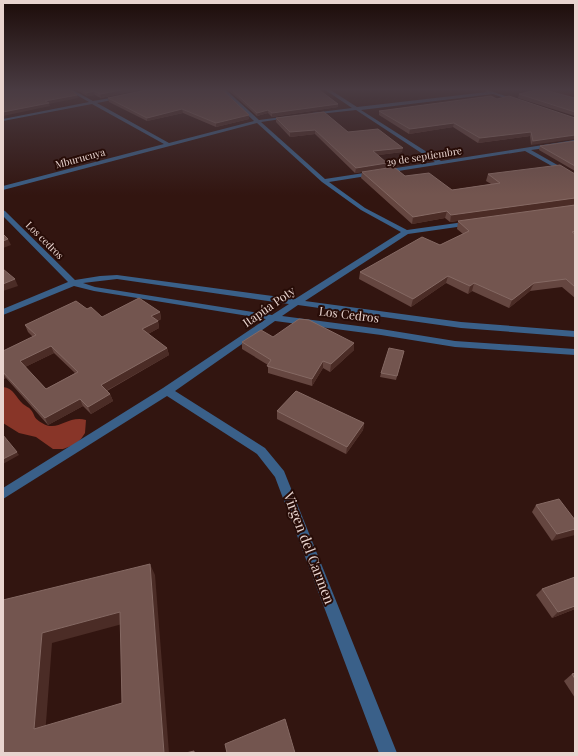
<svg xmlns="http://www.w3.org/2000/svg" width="578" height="756" font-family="'Playfair Display',serif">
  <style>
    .green { fill: #601e13 }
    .forest { fill: #883528 }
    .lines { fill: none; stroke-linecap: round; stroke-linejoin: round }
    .minor { fill: #3a6089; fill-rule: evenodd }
    .wall { fill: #654640; fill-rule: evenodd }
    .shaded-wall { fill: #4b2c26 }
    .building { fill: #73554f; stroke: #856963; fill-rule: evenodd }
    .labels { text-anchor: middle; stroke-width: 4; stroke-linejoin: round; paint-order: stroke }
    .far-street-label { font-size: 10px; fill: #e8d4cf; stroke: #270c07 }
    .street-label { font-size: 12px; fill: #e8d4cf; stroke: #270c07 }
    .near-street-label { font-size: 14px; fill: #e8d4cf; stroke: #270c07 }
  </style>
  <rect width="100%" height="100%" fill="#321510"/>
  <polygon class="green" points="534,89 575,89 575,98"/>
  <path class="forest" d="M 3,387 C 14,388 16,398 23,404 C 25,406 29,407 31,410 C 36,416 32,417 42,423 C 58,433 67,415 86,420 L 85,433 L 81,439 L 74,445 L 63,449 L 53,449 L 36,437 L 19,433 L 3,423 Z"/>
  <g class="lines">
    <path class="minor" d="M 66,89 L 71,89 L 93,101 L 122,96 L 122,98 L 97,103 L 169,143 L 254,121 L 220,89 L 225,89 L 259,120 L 290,116 L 288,118 L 261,122 L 325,179 L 435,162 L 356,110 L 310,115 L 312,113 L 352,108 L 324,89 L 329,89 L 357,107 L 487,92 L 485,91 L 487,90 L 521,101 L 519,103 L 493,94 L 361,110 L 441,161 L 575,140 L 575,144 L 531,150 L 575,175 L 575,179 L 525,151 L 329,182 L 365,208 L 407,230 L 471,221 L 474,223 L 471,225 L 408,234 L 305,301 L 461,322 L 575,331 L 575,337 L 461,328 L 298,305 L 282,316 L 381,329 L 455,341 L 575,349 L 575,355 L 455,347 L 381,335 L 275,321 L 175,391 L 265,448 L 284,471 L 397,753 L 379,753 L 275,477 L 257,454 L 167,396 L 3,499 L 3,488 L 163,388 L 266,319 L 94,291 L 74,286 L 3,315 L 3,309 L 68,282 L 3,216 L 3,210 L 5,211 L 75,280 L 100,276 L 117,275 L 295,299 L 401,232 L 361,210 L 322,182 L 257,123 L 3,190 L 3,186 L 164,144 L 92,104 L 3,121 L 3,119 L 89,102 ZM 117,279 L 289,304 L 272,315 L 95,287 L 83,283 Z"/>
  </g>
  <g class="wall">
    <polygon points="75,89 143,89 101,98 95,95 87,96"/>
    <polygon points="227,89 318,89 338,107 272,117 268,113 257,116"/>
    <polygon points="519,94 575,98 575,116 518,98"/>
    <polygon points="108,98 249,119 216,127 183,113 147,121 109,102"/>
    <polygon points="497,99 575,118 531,145 530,136 478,143 453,127 409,134 379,115 379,111"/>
    <polygon points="276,118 348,132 402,152 378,155 387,168 355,173 315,134 290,137 276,122"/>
    <polygon points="575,141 575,171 539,150 540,146"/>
    <polygon points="362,172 405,176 452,190 491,184 486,181 488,174 575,174 575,205 450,222 445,218 412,224 361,178"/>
    <polygon points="575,205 575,298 562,287 530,291 509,308 472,291 468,294 446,283 411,307 359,279 360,272 440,245 463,234 457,229 458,221"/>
    <path d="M 87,309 L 102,317 L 160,312 L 161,319 L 158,321 L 159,328 L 148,334 L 167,348 L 169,355 L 107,391 L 110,394 L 113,401 L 91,414 L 83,406 L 48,425 L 6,378 L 3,379 L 3,351 L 33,337 L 28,332 L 25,325 ZM 54,353 L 75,373 L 46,389 L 25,367 Z"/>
    <polygon points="273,337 354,343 354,350 330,372 323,368 312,386 268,373 268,365 242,349 242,342"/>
    <polygon points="404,351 396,380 380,377 381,373"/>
    <polygon points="277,411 364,423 363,430 346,454 277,419"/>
    <polygon points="536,505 575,520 552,541 532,512"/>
    <polygon points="542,589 575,609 552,618 536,595"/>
    <polygon points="575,673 575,698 564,681 572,674"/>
  </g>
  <g class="shaded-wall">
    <polygon points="126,89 143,89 101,98 100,94"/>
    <polygon points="94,91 95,95 87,96 86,93"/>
    <polygon points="77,95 78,98 49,104 50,106 3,116 3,112 45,101"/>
    <polygon points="338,104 338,107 272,117 272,113"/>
    <polygon points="182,109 183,113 147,121 147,118"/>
    <polygon points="268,110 268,113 257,116 257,113"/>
    <polygon points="249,115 249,119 216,127 216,123"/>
    <polygon points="454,123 453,127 409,134 410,129"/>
    <polygon points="315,130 315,134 290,137 290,132"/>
    <polygon points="531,132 530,136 478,143 480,138"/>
    <polygon points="575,135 575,139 531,145 533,141"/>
    <polygon points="403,148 402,152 372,156 373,151"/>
    <polygon points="387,163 387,168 355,173 356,168"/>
    <polygon points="575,198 575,205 450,222 451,215"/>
    <polygon points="447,211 445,218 412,224 413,217"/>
    <polygon points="8,239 11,245 3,248 3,241"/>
    <polygon points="448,276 446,283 411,307 413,299"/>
    <polygon points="15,279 18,286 3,291 3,284"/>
    <polygon points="474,283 472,291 468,294 470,286"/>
    <polygon points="534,283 530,291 509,308 512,300"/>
    <polygon points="160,312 161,319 153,323 151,316"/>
    <polygon points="158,321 159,328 144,336 142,329"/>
    <polygon points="354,343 354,350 330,372 331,364"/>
    <polygon points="51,346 54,353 23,368 20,361"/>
    <polygon points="167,348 169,355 104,392 101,385"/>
    <polygon points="323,361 323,368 312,386 312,379"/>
    <polygon points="3,373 6,378 3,379"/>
    <polygon points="110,394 113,401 91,414 88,407"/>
    <polygon points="80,399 83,406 48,425 45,418"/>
    <polygon points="364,423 363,430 346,454 347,447"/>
    <polygon points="17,452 19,455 3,464 3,459"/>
    <polygon points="575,529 575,535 552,541 557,534"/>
    <polygon points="150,564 155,575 169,753 164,753"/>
    <polygon points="575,606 575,609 552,618 558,612"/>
    <polygon points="120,612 126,623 52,643 45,736 34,729 42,633"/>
  </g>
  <g class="building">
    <polygon points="3,89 68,89 77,95 45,101 49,103 3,112"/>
    <polygon points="80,89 126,89 100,94 94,91 86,93"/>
    <polygon points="151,89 221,89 249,115 216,123 182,109 147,118 108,98"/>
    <polygon points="231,89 318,89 338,104 272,113 268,110 257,113"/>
    <polygon points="540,89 575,98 575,112 519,94"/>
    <polygon points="491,96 497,99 509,96 575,118 575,135 533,141 531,132 480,138 454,123 410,129 379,111"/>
    <polygon points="324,112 348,132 378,129 403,148 373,151 387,163 356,168 315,130 290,132 276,118"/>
    <polygon points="575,141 575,166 540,146"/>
    <polygon points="560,165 575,174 575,198 451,215 447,211 413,217 362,172 394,167 405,176 429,173 452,190 500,183 488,174"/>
    <polygon points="575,205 575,231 572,232 575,234 575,287 566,279 534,283 512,300 474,283 470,286 448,276 413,299 360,272 422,237 440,245 469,231 458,221"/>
    <polygon points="3,234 8,239 3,241"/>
    <polygon points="3,269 15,279 3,284"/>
    <path d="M 139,298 L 160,312 L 151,316 L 158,321 L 142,329 L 167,348 L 101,385 L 110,394 L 88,407 L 80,399 L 45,418 L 3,372 L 3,351 L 36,335 L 25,325 L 76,301 L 87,309 L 91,307 L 102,317 ZM 51,346 L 78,372 L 46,389 L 20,361 Z"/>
    <polygon points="299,319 309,320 354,343 331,364 323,361 312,379 267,366 271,360 242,342 261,330 273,337"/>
    <polygon points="389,348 404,351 397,376 381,373"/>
    <polygon points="296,391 364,423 347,447 277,411"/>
    <polygon points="3,435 17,452 3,459"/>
    <polygon points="559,499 575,520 575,529 557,534 536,505"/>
    <path d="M 150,564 L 164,753 L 3,753 L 3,600 ZM 120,612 L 122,703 L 34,729 L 42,633 Z"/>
    <polygon points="575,577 575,606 558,612 542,589"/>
    <polygon points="575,673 575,679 572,674"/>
    <polygon points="285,719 295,753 227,753 225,744"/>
    <polygon points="194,751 194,753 186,753"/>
  </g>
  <linearGradient id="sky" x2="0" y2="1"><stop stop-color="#1c0c09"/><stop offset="0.46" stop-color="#493b42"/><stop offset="1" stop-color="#493b42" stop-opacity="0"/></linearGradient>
  <rect width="578" height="195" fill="url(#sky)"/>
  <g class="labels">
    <g class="far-street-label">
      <text transform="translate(424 156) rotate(-9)" y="4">29 de septiembre</text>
      <text transform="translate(80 158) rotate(-15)" y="4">Mburucuya</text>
      <text transform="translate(45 240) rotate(45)" y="4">Los cedros</text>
    </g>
    <g class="street-label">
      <text transform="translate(269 307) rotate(-35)" y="4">Itapúa Poty</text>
      <text transform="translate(349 315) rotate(7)" y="4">Los Cedros</text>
    </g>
    <g class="near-street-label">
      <text transform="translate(309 548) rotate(69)" y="5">Virgen del Carmen</text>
    </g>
  </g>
  <rect width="578" height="756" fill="none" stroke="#e8d4cf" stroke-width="8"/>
</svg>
